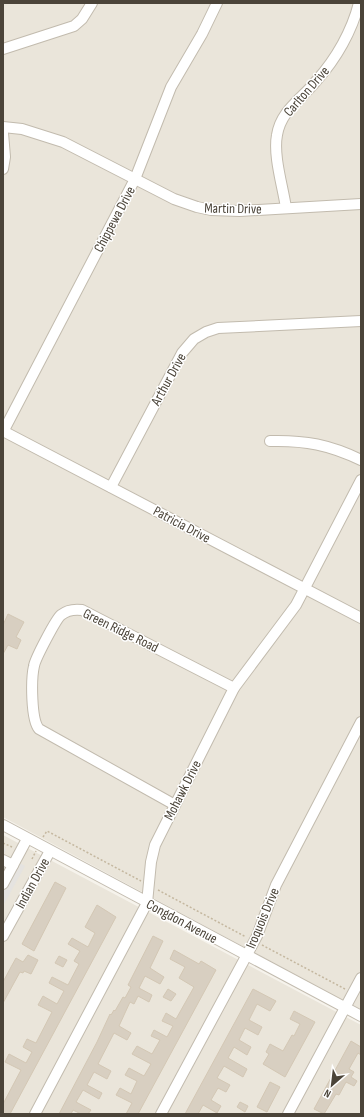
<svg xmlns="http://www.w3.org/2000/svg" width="364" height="1117" font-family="'Sofia Sans Condensed',sans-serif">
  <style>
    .residential { fill: #eae5da }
    .parking { fill: #e5e3e0 }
    .building { fill: #d8cfc1; stroke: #d3c7b4 }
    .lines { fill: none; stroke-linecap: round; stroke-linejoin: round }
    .minor-casing { stroke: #c2bbae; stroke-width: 12 }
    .path { stroke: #c4b79f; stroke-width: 1.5; stroke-dasharray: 2 2; stroke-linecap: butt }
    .minor { stroke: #fff; stroke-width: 10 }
    .labels { text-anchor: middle; stroke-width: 3; stroke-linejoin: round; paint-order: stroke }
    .street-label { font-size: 14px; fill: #4b4439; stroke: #fff }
  </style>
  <rect width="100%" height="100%" fill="#f6f3ec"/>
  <g class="residential">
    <polygon points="3,3 361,3 361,1010 3,817"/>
    <polygon points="3,835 361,1025 361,1114 3,1114"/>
  </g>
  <polygon class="parking" points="3,848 6,849 4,854 25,866 3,906 4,871"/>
  <g class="building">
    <polygon points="8,614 24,622 16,637 21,640 17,649 8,645 3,654 3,625"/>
    <polygon points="55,882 66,888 34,951 22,944"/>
    <polygon points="97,905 116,917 10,1114 3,1114 3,1104 21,1070 5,1062 9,1054 26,1063 32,1052 23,1047 27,1039 36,1043 52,1012 38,1005 43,996 57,1004 64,991 49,983 52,977 68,985 79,964 74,961 80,951 68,944 72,938 88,947 95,933 85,927"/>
    <polygon points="153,936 163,941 150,968 164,977 160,984 145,976 139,988 152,995 149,1002 138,996 134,1004 130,1002 119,1026 131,1033 127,1040 114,1033 98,1064 111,1071 107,1079 94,1072 87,1085 102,1093 99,1099 83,1090 76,1102 91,1110 88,1114 81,1114 73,1110 71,1114 59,1114 97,1042 110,1014 111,1015 114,1010 115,1011 123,997 125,998 131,987 128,985"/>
    <polygon points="174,950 199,964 201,961 216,970 138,1114 126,1114 132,1103 116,1095 120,1088 131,1094 137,1081 125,1075 129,1068 144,1076 151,1064 132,1054 137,1046 152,1054 160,1040 151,1036 154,1030 167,1037 173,1026 162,1021 166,1013 176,1019 194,987 179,978 185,967 170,959"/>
    <polygon points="28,955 38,960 31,974 24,971 23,973 20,972 3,1003 3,982 11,967 16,958 23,962"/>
    <polygon points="59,956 67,960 63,967 55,963"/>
    <polygon points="168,989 176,994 171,1001 163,997"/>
    <polygon points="253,989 276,1001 270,1011 257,1004 249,1020 262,1027 258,1035 245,1028 239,1040 251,1047 247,1055 234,1047 228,1058 247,1069 243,1077 224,1066 217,1078 230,1085 226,1092 218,1088 211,1100 221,1106 217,1113 203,1105 198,1114 185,1114"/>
    <polygon points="294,1011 315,1022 285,1077 263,1064 269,1054 266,1052 270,1044 283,1051 292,1035 294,1036 300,1024 290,1019"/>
    <polygon points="351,1041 361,1047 361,1055 358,1053 349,1069 354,1072 351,1077 357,1081 354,1086 346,1082 339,1095 336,1094 324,1114 314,1109"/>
    <polygon points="270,1082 280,1087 267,1112 257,1107"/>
    <polygon points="240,1102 248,1106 245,1112 237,1107"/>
  </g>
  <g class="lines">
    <g class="minor-casing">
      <g id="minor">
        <polyline points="3,49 74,26 82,19 92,3"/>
        <polyline points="3,127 22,129 63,142 174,199 197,207 211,210 240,211 361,204"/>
        <polyline points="3,133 5,157 3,169"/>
        <path d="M 286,208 C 283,187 273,156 277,135 C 281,110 302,99 317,80 C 336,59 352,31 359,3"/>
        <polyline points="3,431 361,618"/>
        <polyline points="3,432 135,179 171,87 202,34 217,3"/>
        <path d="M 270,441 C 305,440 330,445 361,460"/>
        <polyline points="111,487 182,353 194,339 206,332 218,328 361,321"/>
        <path d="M 175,805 L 39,729 C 31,720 31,679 34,666 C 35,659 56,619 61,615 C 67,610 74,609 82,610 L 234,688"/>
        <polyline points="3,825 361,1016"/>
        <polyline points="3,860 13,865"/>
        <polyline points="3,884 27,839"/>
        <polyline points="3,936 50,851"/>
        <polyline points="35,1114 147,903 151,862 155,845 234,688 296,605 361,480"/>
        <polyline points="161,1114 257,936 276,885 361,722"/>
        <polyline points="288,1114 361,978"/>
      </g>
    </g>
    <g class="path">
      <polyline points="43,837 47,831 141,881"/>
      <polyline points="3,843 12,847"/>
      <polyline points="32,859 36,851"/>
      <polyline points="158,890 246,937"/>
      <polyline points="262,945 345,989"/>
    </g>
    <use href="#minor" class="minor"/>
  </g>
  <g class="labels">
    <g class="street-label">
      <text transform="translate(306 91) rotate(-49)" y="5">Carlton Drive</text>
      <text transform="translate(233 208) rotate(1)" y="5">Martin Drive</text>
      <text transform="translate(114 219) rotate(-62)" y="5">Chippewa Drive</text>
      <text transform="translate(168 379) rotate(-61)" y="5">Arthur Drive</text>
      <text transform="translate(182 524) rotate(28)" y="5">Patricia Drive</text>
      <text transform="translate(121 630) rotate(26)" y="5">Green Ridge Road</text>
      <text transform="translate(182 790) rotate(-63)" y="5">Mohawk Drive</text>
      <text transform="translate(32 883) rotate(-61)" y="5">Indian Drive</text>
      <text transform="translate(262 918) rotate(-67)" y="5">Iroquois Drive</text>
      <text transform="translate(182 921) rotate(28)" y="5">Congdon Avenue</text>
    </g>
  </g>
  <rect width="364" height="1117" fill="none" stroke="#4b4439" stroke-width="8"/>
  <g transform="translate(332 1085) rotate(208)" stroke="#ffffff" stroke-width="3" paint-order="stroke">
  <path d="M0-3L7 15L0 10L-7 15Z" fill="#4b4439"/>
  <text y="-6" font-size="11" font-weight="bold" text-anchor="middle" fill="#4b4439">N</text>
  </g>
</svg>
